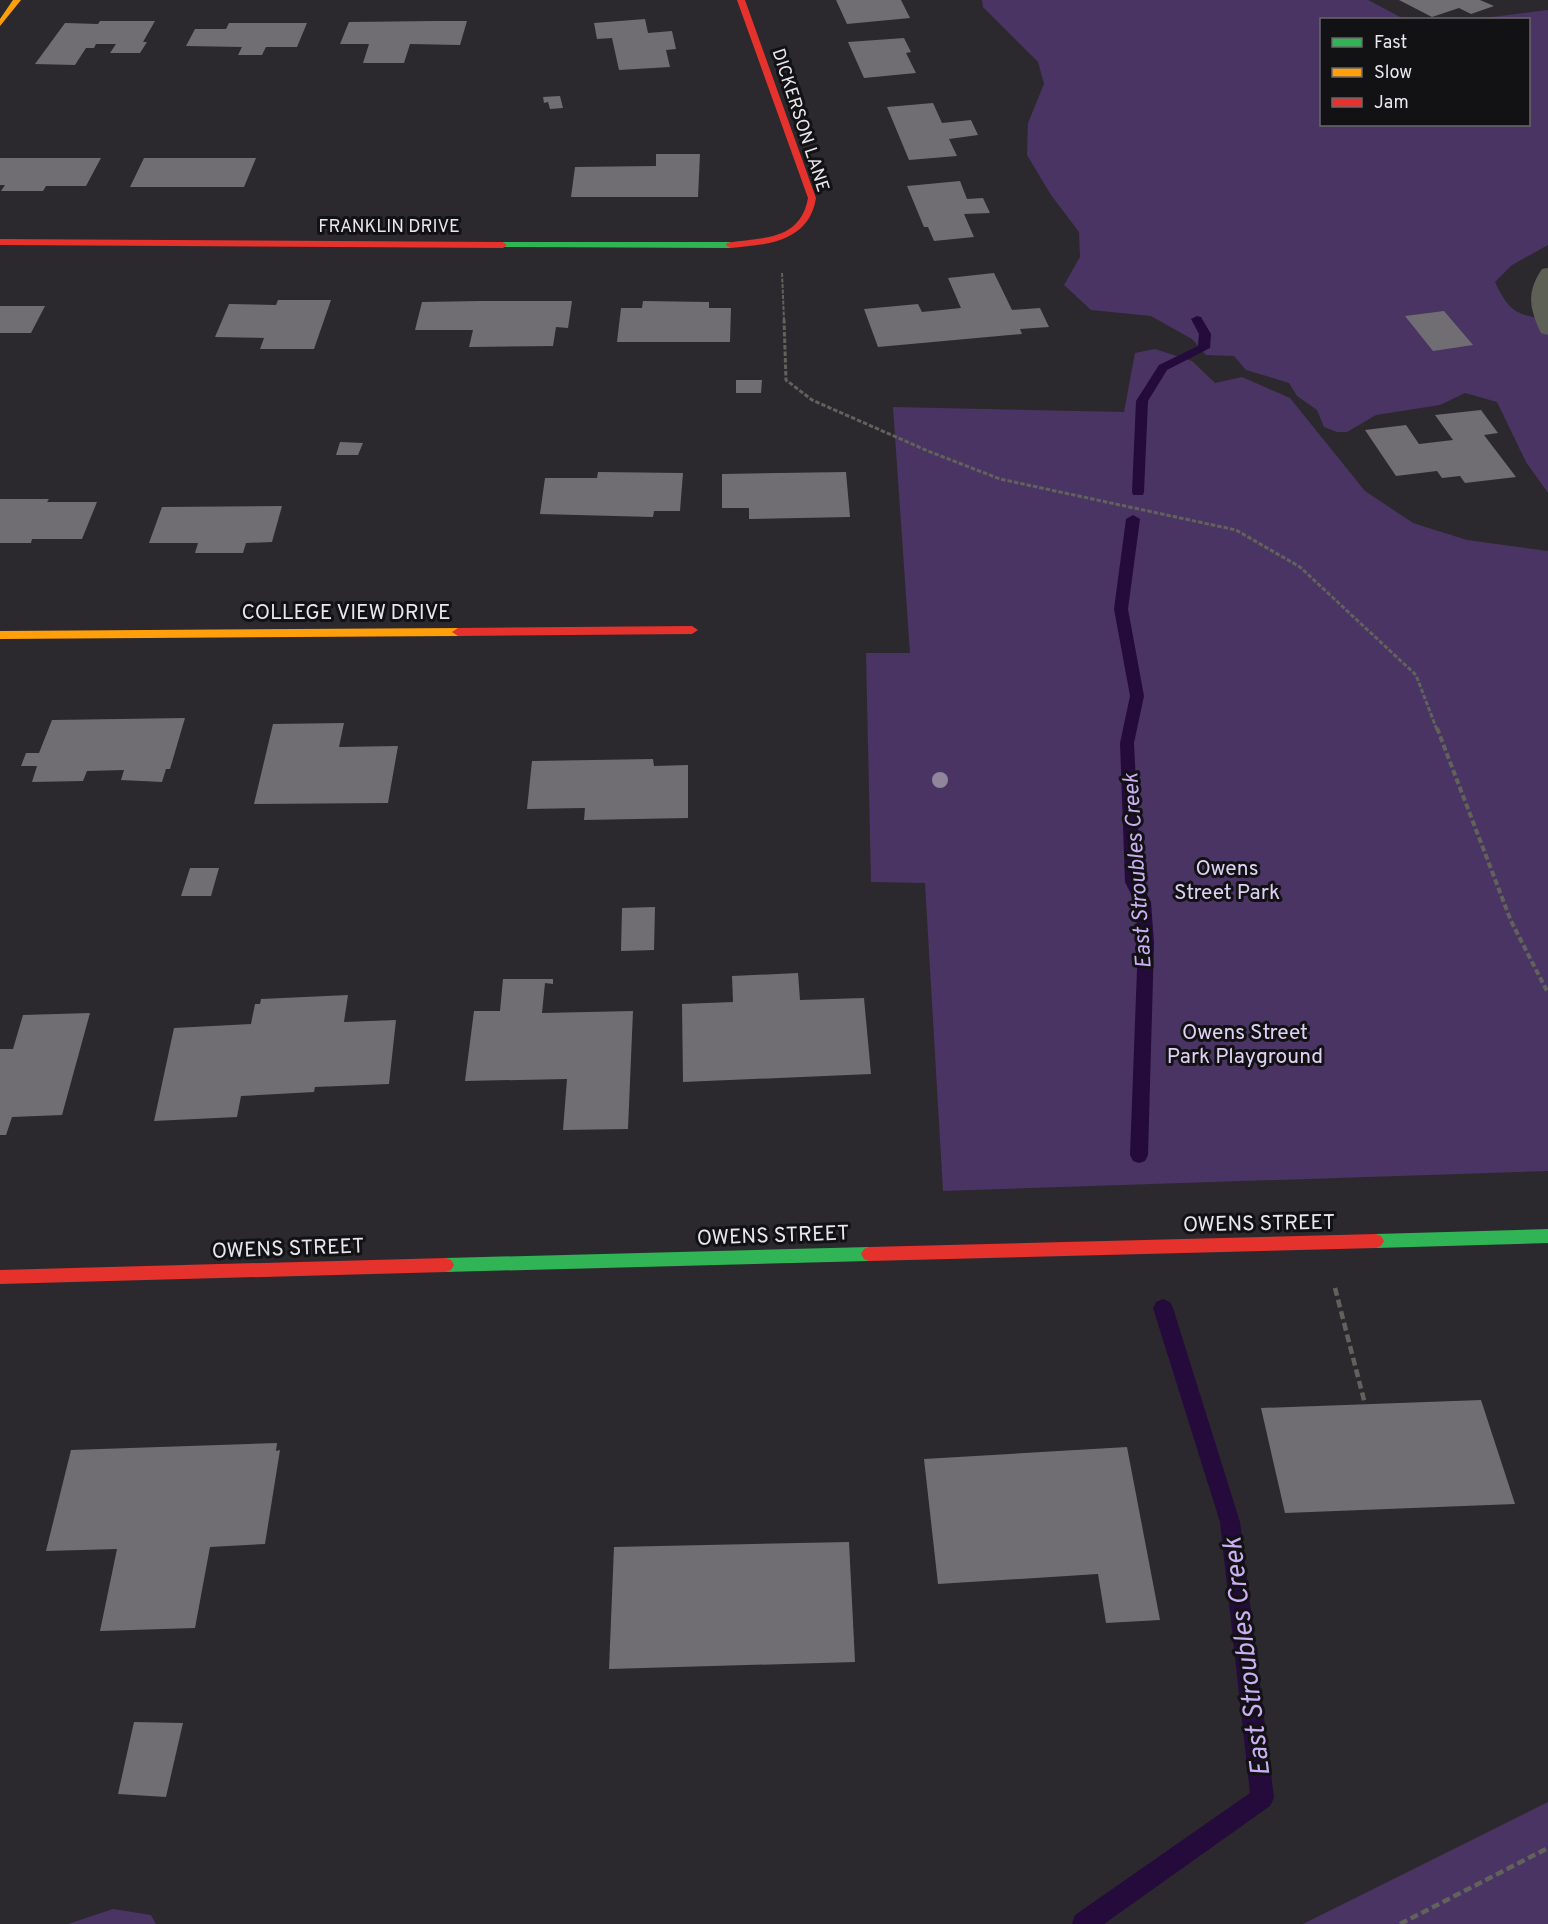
<svg xmlns="http://www.w3.org/2000/svg" width="1548" height="1924" font-family="Overpass,sans-serif">
  <style>
    .green { fill: #4a3463 }
    .lines { fill: none; stroke-linecap: round; stroke-linejoin: round }
    .stream { fill: #250b3c; fill-rule: evenodd }
    .building { fill: #706e72 }
    .path-far3 { stroke: #61625b; stroke-width: 2; stroke-dasharray: 4 1.5; stroke-linecap: butt }
    .path-far2 { stroke: #61625b; stroke-width: 3; stroke-dasharray: 4.5 2; stroke-linecap: butt }
    .path-far1 { stroke: #61625b; stroke-width: 4; stroke-dasharray: 6 3; stroke-linecap: butt }
    .path { stroke: #61625b; stroke-width: 4.5; stroke-dasharray: 8 4; stroke-linecap: butt }
    .lane { fill: #5f6055; fill-rule: evenodd }
    .fast { fill: #30b455; fill-rule: evenodd }
    .slow { fill: #ff9f0a; fill-rule: evenodd }
    .jam { fill: #e5322d; fill-rule: evenodd }
    .tree { fill: #8f869b }
    .labels { text-anchor: middle; stroke-width: 6; stroke-linejoin: round; paint-order: stroke }
    .far-street-label { font-size: 18px; fill: #e8e7eb; stroke: #121114 }
    .street-label { font-size: 21px; fill: #e8e7eb; stroke: #121114 }
    .park-label { font-size: 21px; fill: #e0d2f5; stroke: #121114 }
    .water-label { font-size: 22px; font-style: italic; fill: #cbaef3; stroke: #121114 }
    .near-water-label { font-size: 27px; font-style: italic; fill: #cbaef3; stroke: #121114 }
  </style>
  <rect width="100%" height="100%" fill="#2b292d"/>
  <g class="green">
    <path d="M 982,0 L 1368,0 L 1404,19 L 1322,20 L 1322,124 L 1528,124 L 1528,20 L 1476,19 L 1548,10 L 1548,245 L 1512,265 L 1495,282 C 1510,313 1515,313 1548,321 L 1548,493 L 1526,462 L 1497,402 L 1465,393 L 1440,405 L 1376,415 L 1347,432 L 1337,432 L 1324,427 L 1317,410 L 1297,396 L 1289,383 L 1246,370 L 1234,356 L 1206,355 L 1192,339 L 1151,316 L 1091,310 L 1064,285 L 1080,257 L 1079,232 L 1051,195 L 1027,155 L 1028,123 L 1044,84 L 1038,62 L 983,7 Z"/>
    <polygon points="1155,349 1192,361 1215,383 1242,377 1290,398 1365,491 1413,523 1467,540 1548,551 1548,1171 943,1191 925,883 871,882 866,653 910,653 893,407 1124,412 1135,353"/>
    <polygon points="1548,1802 1548,1924 1303,1924"/>
    <polygon points="113,1909 151,1915 156,1924 68,1924"/>
  </g>
  <g class="lines">
    <g class="stream">
      <polygon points="1197,316 1201,317 1211,334 1210,348 1167,370 1148,401 1144,492 1143,495 1133,495 1132,492 1136,401 1159,365 1198,346 1199,334 1191,319"/>
      <polygon points="1133,515 1140,519 1128,609 1144,696 1134,743 1141,882 1151,902 1154,943 1148,1155 1145,1161 1139,1163 1133,1161 1130,1155 1138,943 1135,902 1125,882 1120,743 1130,696 1114,609 1126,519"/>
      <polygon points="1163,1299 1170,1302 1173,1308 1240,1522 1274,1798 1270,1806 1104,1924 1072,1924 1075,1915 1250,1793 1220,1522 1153,1308 1156,1302"/>
    </g>
  </g>
  <g class="building">
    <polygon points="836,0 901,0 910,18 847,24"/>
    <polygon points="1399,0 1480,0 1494,6 1471,14 1459,8 1432,17"/>
    <polygon points="645,19 648,33 672,31 676,49 666,50 670,67 619,70 612,38 597,39 594,23"/>
    <polygon points="100,21 155,21 143,42 147,42 140,53 110,53 116,44 96,44 94,48 86,48 75,65 35,64 65,23 98,24"/>
    <polygon points="435,21 467,21 460,45 410,44 404,63 363,63 369,44 340,44 349,22"/>
    <polygon points="229,23 307,23 297,47 266,47 262,55 238,55 242,47 186,46 195,29 226,29"/>
    <polygon points="904,38 911,52 906,53 916,73 864,78 848,42"/>
    <polygon points="560,96 563,108 550,109 548,102 544,103 543,97"/>
    <polygon points="933,103 942,123 971,120 978,135 949,139 957,156 909,160 887,107"/>
    <polygon points="656,154 700,154 698,197 571,197 575,167 656,166"/>
    <polygon points="0,158 101,158 86,186 46,186 43,191 1,191 5,185 0,185"/>
    <polygon points="144,158 256,158 244,187 130,187"/>
    <polygon points="960,181 967,199 983,198 990,213 964,214 974,237 934,241 928,227 924,227 907,186"/>
    <polygon points="994,273 1012,310 1040,308 1049,327 1020,329 1022,334 878,347 864,309 918,304 922,312 961,308 948,278"/>
    <polygon points="278,300 331,300 314,349 260,349 264,338 215,337 229,304 276,305"/>
    <polygon points="480,301 572,301 568,328 556,327 553,346 469,347 473,330 415,330 422,302"/>
    <polygon points="643,301 709,302 709,308 731,308 730,342 617,342 621,308 642,308"/>
    <polygon points="0,306 45,306 31,333 0,333"/>
    <polygon points="1444,311 1473,345 1433,351 1405,316"/>
    <polygon points="736,380 762,380 761,393 736,393"/>
    <polygon points="1481,410 1498,433 1484,435 1516,477 1465,483 1460,476 1442,478 1437,471 1396,476 1365,430 1406,425 1419,444 1453,440 1435,415"/>
    <polygon points="340,442 363,443 358,455 336,455"/>
    <polygon points="598,472 683,473 680,511 654,511 653,517 540,514 545,478 597,478"/>
    <polygon points="846,472 850,517 749,519 749,508 722,508 722,474"/>
    <polygon points="0,499 49,499 47,502 97,502 82,539 32,539 31,543 0,543"/>
    <polygon points="282,506 272,542 246,543 243,553 195,553 198,543 149,543 162,507"/>
    <polygon points="185,718 170,769 166,769 162,782 121,780 124,770 87,771 83,781 32,782 37,766 21,766 26,753 39,753 52,720"/>
    <polygon points="344,723 339,747 398,746 388,803 254,804 273,724"/>
    <polygon points="653,759 654,766 688,765 688,818 584,820 585,808 527,809 532,761"/>
    <polygon points="190,868 219,868 211,896 181,896"/>
    <polygon points="655,907 654,950 621,951 622,908"/>
    <polygon points="798,973 800,1000 864,998 871,1074 683,1082 682,1004 733,1002 732,976"/>
    <polygon points="503,979 553,979 553,984 545,983 542,1013 633,1011 628,1129 563,1130 567,1079 465,1081 474,1011 500,1011"/>
    <polygon points="348,995 344,1022 396,1020 389,1084 315,1087 314,1092 241,1096 237,1117 154,1121 174,1028 251,1024 255,1004 260,1004 261,999"/>
    <polygon points="90,1013 62,1115 12,1117 6,1135 0,1135 0,1049 13,1049 23,1015"/>
    <polygon points="1481,1400 1515,1504 1285,1513 1261,1408"/>
    <polygon points="277,1443 276,1451 280,1450 265,1544 210,1547 195,1628 100,1631 117,1549 46,1551 71,1450"/>
    <polygon points="1127,1447 1160,1620 1106,1623 1098,1574 938,1584 924,1459"/>
    <polygon points="849,1542 855,1662 609,1669 614,1547"/>
    <polygon points="134,1722 183,1723 166,1797 118,1794"/>
  </g>
  <g class="lines">
    <polyline class="path-far3" points="782,273 784,320"/>
    <polyline class="path-far2" points="784,319 786,380 812,400 928,451 1000,479 1236,530 1300,567 1416,675 1437,730"/>
    <polyline class="path-far1" points="1437,728 1511,921 1548,993"/>
    <g class="path">
      <polyline points="1335,1288 1365,1404"/>
      <polyline points="1400,1924 1548,1848"/>
    </g>
    <path class="lane" d="M 1548,268 L 1548,335 L 1541,333 L 1539,329 C 1529,306 1527,291 1542,269 Z"/>
    <g class="fast">
      <polygon points="503,242 730,242 734,245 730,248 500,247 499,245"/>
      <polygon points="1548,1229 1548,1243 1376,1248 1371,1246 1368,1241 1371,1236 1376,1234"/>
      <polygon points="869,1247 874,1249 877,1254 874,1259 869,1261 446,1272 441,1270 438,1265 441,1260 446,1258"/>
    </g>
    <g class="slow">
      <polygon points="13,0 21,0 0,26 0,19"/>
      <polygon points="458,628 464,632 458,636 0,639 0,631"/>
    </g>
    <g class="jam">
      <path d="M 737,0 L 745,0 L 816,198 C 809,242 767,245 730,248 L 726,245 L 727,243 C 761,237 800,242 808,198 Z"/>
      <polygon points="0,239 503,242 507,245 503,248 0,245"/>
      <polygon points="692,626 698,630 692,634 458,636 452,632 458,628"/>
      <polygon points="1376,1234 1381,1236 1384,1241 1381,1246 1376,1248 869,1261 864,1259 861,1254 864,1249 869,1247"/>
      <polygon points="446,1258 451,1260 454,1265 451,1270 446,1272 0,1284 0,1270"/>
    </g>
  </g>
  <circle class="tree" cx="940" cy="780" r="8"/>
  <g class="labels">
    <g class="far-street-label">
      <text transform="translate(801 120) rotate(72)" y="6">DICKERSON LANE</text>
      <text x="389" y="232">FRANKLIN DRIVE</text>
    </g>
    <g class="street-label">
      <text x="346" y="619">COLLEGE VIEW DRIVE</text>
      <text transform="translate(1259 1223) rotate(-1)" y="7">OWENS STREET</text>
      <text transform="translate(773 1235) rotate(-2)" y="7">OWENS STREET</text>
      <text transform="translate(288 1248) rotate(-2)" y="7">OWENS STREET</text>
    </g>
    <g class="park-label">
      <text x="1227" y="875">Owens<tspan x="1227" dy="24">Street Park</tspan></text>
      <text x="1245" y="1039">Owens Street<tspan x="1245" dy="24">Park Playground</tspan></text>
    </g>
    <g class="water-label">
      <text transform="translate(1136 871) rotate(-94)" y="8">East Stroubles Creek</text>
    </g>
    <g class="near-water-label">
      <text transform="translate(1246 1657) rotate(-97)" y="9">East Stroubles Creek</text>
    </g>
  </g>
  <rect x="1320" y="18" width="210" height="108" fill="#121114" stroke="#68676a" stroke-width="1.5"/>
  <rect x="1332" y="38" width="30" height="9" fill="#30b455" stroke="#68676a" stroke-width="1.5"/>
  <text x="1374" y="48" font-size="18" fill="#e8e7eb">Fast</text>
  <rect x="1332" y="68" width="30" height="9" fill="#ff9f0a" stroke="#68676a" stroke-width="1.5"/>
  <text x="1374" y="78" font-size="18" fill="#e8e7eb">Slow</text>
  <rect x="1332" y="98" width="30" height="9" fill="#e5322d" stroke="#68676a" stroke-width="1.5"/>
  <text x="1374" y="108" font-size="18" fill="#e8e7eb">Jam</text>
</svg>
